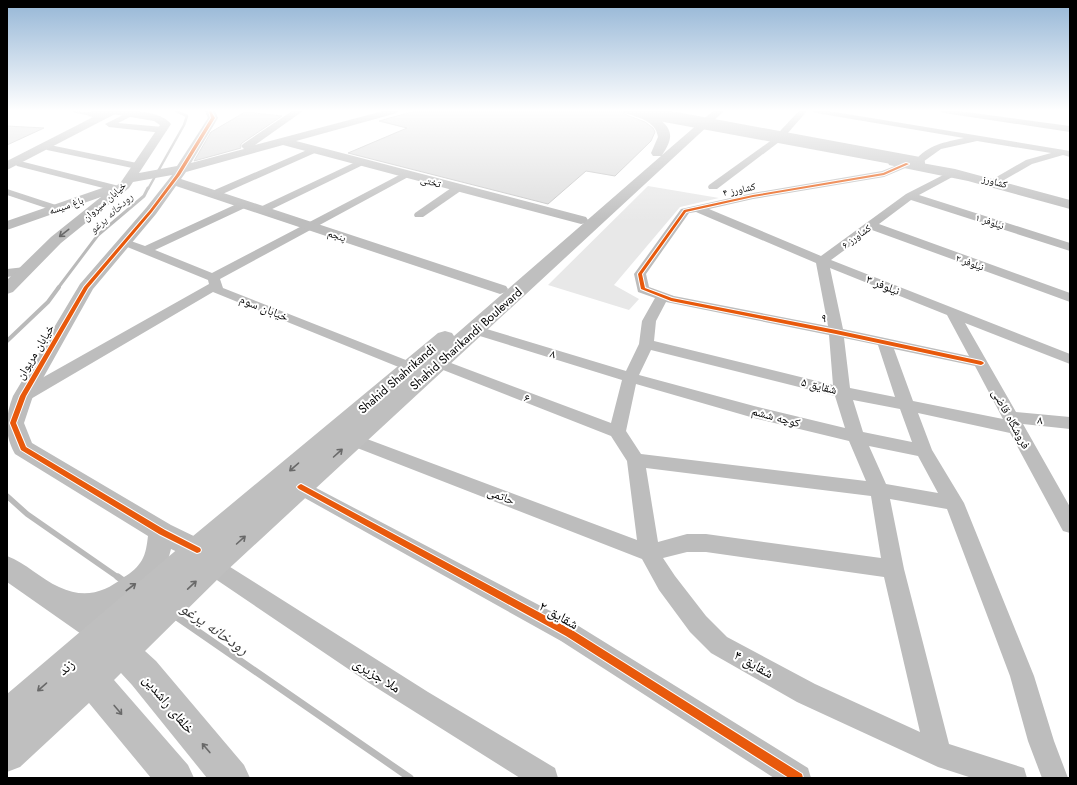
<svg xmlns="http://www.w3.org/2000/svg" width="1077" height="785" font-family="Jost,'Noto Naskh Arabic',sans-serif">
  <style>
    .green { fill: #e8e8e8 }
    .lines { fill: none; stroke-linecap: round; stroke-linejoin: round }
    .stream-far4 { stroke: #bababa; stroke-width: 2.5 }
    .stream-far3 { stroke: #bababa; stroke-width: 3 }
    .stream-far2 { stroke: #bababa; stroke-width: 4 }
    .stream-far1 { stroke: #bababa; stroke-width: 5.5 }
    .stream { stroke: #bababa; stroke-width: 7 }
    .building { fill: #dcdcdc; stroke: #c4c4c4 }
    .primary-casing { stroke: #dbdbdb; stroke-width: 2 }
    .minor { fill: #bdbdbd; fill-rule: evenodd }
    .tertiary { fill: #bdbdbd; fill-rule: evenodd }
    .secondary { fill: #bfbfbf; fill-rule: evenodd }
    .primary { fill: #bdbdbd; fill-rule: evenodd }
    .secondary-bridge { stroke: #bfbfbf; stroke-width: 12 }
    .cycleway-casing { stroke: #fff; stroke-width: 2 }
    .cycleway { fill: #e8590c; fill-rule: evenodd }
    .oneway { stroke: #686868 }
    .oneway2 { stroke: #696969 }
    .labels { text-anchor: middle; stroke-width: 4; stroke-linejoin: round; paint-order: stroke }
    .far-street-label { font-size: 10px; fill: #000; stroke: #fff }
    .far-water-label { font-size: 11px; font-style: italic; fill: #3e3e3e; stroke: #fff }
    .street-label { font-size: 12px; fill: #000; stroke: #fff }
    .near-street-label { font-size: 14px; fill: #000; stroke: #fff }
    .near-water-label { font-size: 16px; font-style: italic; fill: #3e3e3e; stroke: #fff }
  </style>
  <rect width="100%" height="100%" fill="#fff"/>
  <polygon class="green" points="648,186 719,198 680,207 614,285 639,299 629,310 548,285"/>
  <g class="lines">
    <polyline class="stream-far4" points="148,189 184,125 187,116 176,111"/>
    <polyline class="stream-far3" points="58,288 98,235 144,196 148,188"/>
    <polyline class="stream-far2" points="7,341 48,302 59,287"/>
    <polyline class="stream-far1" points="7,496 27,514 119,578"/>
    <g class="stream">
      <polyline points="118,577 125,582"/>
      <polyline points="174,615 410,778"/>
    </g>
  </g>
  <g class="building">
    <polygon points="415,111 622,111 624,114 645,122 653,128 655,132 651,141 615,176 586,171 548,204 348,153 407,128 379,121"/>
    <polygon points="245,112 282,116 242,143 240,146 241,148 194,161 211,132"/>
    <polygon points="7,126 44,128 7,145"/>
  </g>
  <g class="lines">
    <g class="primary-casing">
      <polygon id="primary" points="92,111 106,111 105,113 93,117 87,114"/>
    </g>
    <g class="minor">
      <polygon points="71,111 96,112 97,114 93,116 75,113"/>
      <polygon points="799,111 807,111 787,134 781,134 780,132 781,130"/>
      <path d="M 812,111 L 829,111 L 1070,151 L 1070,157 L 1063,155 L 1032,164 L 997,184 L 992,181 L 993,179 L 1026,160 L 1051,153 L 977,141 L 941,149 L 920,164 L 915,161 C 927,145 945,142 964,138 L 816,113 Z"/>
      <polygon points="940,111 959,111 1070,126 1070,132 944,113"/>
      <polygon points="129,112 132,112 132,116 118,123 163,127 167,130 163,133 109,127 105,124"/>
      <polygon points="776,137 780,140 779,142 717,189 709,189 708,187 709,185"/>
      <polygon points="50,145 137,163 142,166 137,169 47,150 45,148 47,146"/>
      <polygon points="314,147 317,148 319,150 317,152 218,196 214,197 209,194 210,192"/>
      <polygon points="362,159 367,162 365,164 266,212 262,213 257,210 258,208"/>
      <polygon points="20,161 119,186 120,188 115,191 17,166 15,164"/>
      <path d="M 907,161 L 912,164 L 910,166 L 884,177 L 753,199 L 709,209 L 821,256 L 906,194 L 953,170 L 956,171 L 958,173 L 956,175 L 919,195 L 1070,243 L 1070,251 L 911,200 L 879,224 L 1070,293 L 1070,302 L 872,230 L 831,260 L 1070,354 L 1070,364 L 965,323 L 1016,412 L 1070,417 L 1070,429 L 1023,424 L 1070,507 L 1070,533 L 1063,531 L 1010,433 L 918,413 L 932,450 L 964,503 L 1034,676 L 1054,741 L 1068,778 L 1042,778 L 1028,741 L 1010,676 L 947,509 L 890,499 L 904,569 L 949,744 L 1024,768 L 1027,778 L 972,778 L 938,767 L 797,702 L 711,653 L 690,632 L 659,590 L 642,559 L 347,444 L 344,440 L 347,436 L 353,434 L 359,436 L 637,540 L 627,461 L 611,436 L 433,366 L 430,363 L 433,360 L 438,358 L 443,360 L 611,423 L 622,380 L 470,333 L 468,330 L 470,327 L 475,326 L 480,327 L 626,371 L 639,344 L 642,321 L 655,298 L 638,292 L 634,274 L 681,209 L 753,193 L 882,171 ZM 696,212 L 816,263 L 828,326 L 674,296 L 649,287 L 646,274 L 689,213 ZM 830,268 L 947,315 L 969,356 L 843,329 ZM 666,302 L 829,335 L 833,385 L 654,341 L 656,321 ZM 844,338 L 878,345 L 895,397 L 850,388 ZM 894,349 L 975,366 L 1003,419 L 913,401 ZM 651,350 L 835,396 L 845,428 L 754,406 L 639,375 ZM 636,384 L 754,418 L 849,441 L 866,481 L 641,454 L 626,431 ZM 853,400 L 900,409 L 912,442 L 863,432 ZM 869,446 L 918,456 L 938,493 L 886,484 ZM 646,468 L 871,496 L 881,558 L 706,534 L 687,534 L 658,542 ZM 687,552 L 706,552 L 884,577 L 920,732 L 815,684 L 727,637 L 706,616 L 675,576 L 663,558 Z"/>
      <polygon points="407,171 410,172 412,174 410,176 220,279 223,288 416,364 419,367 416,370 411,372 406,370 213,292 29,400 23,401 17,400 15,396 17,392 209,284 208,280 120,244 118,242 120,240 128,240 145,246 241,202 249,202 250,204 249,206 155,250 212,273"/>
      <polygon points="458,185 462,186 463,188 462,190 423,217 415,217 414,215 415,213 454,186"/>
      <polygon points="7,189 59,206 60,208 55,211 7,195"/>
      <polygon points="25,267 29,268 31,271 29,274 7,277 7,269"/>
      <polygon points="301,480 577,625 808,768 811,778 774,778 561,641 294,492 292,487 294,482"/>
      <polygon points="212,557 219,560 428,692 555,768 558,778 520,778 369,683 205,572 202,566 205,560"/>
    </g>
    <path class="tertiary" d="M 108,111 C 124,109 161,110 171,124 L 139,173 L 177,166 L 208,118 L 205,111 L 215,111 L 218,118 L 191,163 L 244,149 L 241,146 L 243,144 L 292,111 L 303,111 L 255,145 L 383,111 L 398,111 L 397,113 L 296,141 L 586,217 L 588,220 L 586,223 L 581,224 L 283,145 L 186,172 L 181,179 L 506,286 L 508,289 L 506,292 L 500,294 L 176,186 L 156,214 L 93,289 L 33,396 L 24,423 L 32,443 L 171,525 L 206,542 L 210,550 L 206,558 L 197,561 L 171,549 C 163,585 136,603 103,616 L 114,623 L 118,633 L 114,643 L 104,647 L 94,643 L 7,582 L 7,556 C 26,563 41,579 59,587 C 84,599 104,593 124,577 C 131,573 138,567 142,560 C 146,553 147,544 148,536 L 15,454 C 4,434 5,417 13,396 L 80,284 L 146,208 L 172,175 L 133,182 L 129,188 L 61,243 L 13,292 L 7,294 L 7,280 L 51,237 L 101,197 L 7,230 L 7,221 L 108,186 L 116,186 L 121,182 L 160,125 L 154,121 L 113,114 Z"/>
    <g class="secondary">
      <polygon points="105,111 118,111 117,113 7,170 7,161"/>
      <path d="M 623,111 C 629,111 636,110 642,111 C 653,114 672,124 670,138 C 669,144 665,151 662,155 L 713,111 L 724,111 L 222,575 L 145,651 L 156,661 L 244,765 L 250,778 L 207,778 L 132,685 L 121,673 L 114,680 L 188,765 L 194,778 L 151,778 L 89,703 L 20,767 L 7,772 L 7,694 L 187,541 L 438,333 L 445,331 L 452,333 L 454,336 L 661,156 L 653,156 L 651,153 L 658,137 C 656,121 638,117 624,113 Z"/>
      <polygon points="894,158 955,169 1070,200 1070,209 968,181 889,165 888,162 889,159"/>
    </g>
    <use href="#primary" class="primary"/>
    <polyline class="secondary-bridge" points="638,111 919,163"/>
    <g class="cycleway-casing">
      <g id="cycleway">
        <polygon points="209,111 211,111 215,118 180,175 152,212 88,288 26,396 16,423 26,447 165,530 200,548 201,550 200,552 197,553 159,534 21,450 10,423 20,396 84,287 150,210 176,175 211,118"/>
        <polygon points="906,163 909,164 884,175 753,197 686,212 642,274 645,288 672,298 836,330 981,361 983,362 984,363 983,364 981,365 836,334 671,301 641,289 638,274 684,210 753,195 883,173"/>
        <polygon points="301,484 572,630 802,774 803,778 789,778 566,636 299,489 297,487 299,485"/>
      </g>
    </g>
    <use href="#cycleway" class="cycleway"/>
  </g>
  <defs><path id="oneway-shaft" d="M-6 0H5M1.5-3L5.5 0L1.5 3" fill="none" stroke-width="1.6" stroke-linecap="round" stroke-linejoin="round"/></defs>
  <g class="oneway">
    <use href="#oneway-shaft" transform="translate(64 233) rotate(142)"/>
    <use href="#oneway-shaft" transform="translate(131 587) rotate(-37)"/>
  </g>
  <g class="oneway2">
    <use href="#oneway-shaft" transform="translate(338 453) rotate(-42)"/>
    <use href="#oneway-shaft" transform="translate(294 467) rotate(139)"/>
    <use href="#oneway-shaft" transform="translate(241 540) rotate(-42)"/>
    <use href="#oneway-shaft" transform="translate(192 585) rotate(-43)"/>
    <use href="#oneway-shaft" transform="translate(42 687) rotate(139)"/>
    <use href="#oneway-shaft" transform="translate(118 710) rotate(50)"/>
    <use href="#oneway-shaft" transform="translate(206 748) rotate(-130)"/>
  </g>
  <linearGradient id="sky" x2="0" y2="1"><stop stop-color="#95b6d6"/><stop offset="0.5" stop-color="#fff"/><stop offset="1" stop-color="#fff" stop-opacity="0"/></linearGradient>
  <rect width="1077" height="221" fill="url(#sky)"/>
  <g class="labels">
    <g class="far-street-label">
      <text transform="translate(431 181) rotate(15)" y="4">تختی</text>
      <text transform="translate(995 181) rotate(15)" y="4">کشاورز</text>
      <text transform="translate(739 189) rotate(-12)" y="4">کشاورز ۴</text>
      <text transform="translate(104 201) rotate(-41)" y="4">خیابان سیروان</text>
      <text transform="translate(66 205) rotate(-19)" y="4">باغ سیسه</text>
      <text transform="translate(990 221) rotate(18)" y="4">نیلوفر ۱</text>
      <text transform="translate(337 235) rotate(18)" y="4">پنجم</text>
      <text transform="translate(856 236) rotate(-36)" y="4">کشاورز ۶</text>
      <text transform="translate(970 262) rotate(20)" y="4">نیلوفر ۲</text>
    </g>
    <g class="far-water-label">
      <text transform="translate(111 213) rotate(-42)" y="4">رودخانه یرغو</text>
    </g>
    <g class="street-label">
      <text transform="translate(883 285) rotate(22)" y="4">نیلوفر ۳</text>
      <text transform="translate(264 308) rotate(22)" y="4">خیابان سوم</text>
      <text transform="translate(824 318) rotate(11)" y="4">۹</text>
      <text transform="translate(466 339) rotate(-42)" y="4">Shahid Sharikandi Boulevard</text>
      <text transform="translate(35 352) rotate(-59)" y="4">خیابان مریوان</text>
      <text transform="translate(553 354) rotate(17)" y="4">۸</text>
      <text transform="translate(397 379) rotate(-41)" y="4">Shahid Shahrikandi</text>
      <text transform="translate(819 386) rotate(14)" y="4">شقایق ۵</text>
      <text transform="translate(527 398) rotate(21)" y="4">۶</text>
      <text transform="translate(776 417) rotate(15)" y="4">کوچه ششم</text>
      <text transform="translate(1011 419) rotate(61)" y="4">فروشگاه قاضی</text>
      <text transform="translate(1040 420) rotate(6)" y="4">۸</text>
      <text transform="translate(501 496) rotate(21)" y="4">حاتمی</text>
    </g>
    <g class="near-street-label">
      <text transform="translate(559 615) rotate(29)" y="5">شقایق ۲</text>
      <text transform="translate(754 664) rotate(29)" y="5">شقایق ۴</text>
      <text transform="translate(66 667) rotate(-41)" y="5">زند</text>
      <text transform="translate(377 675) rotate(32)" y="5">ملا جزیری</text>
      <text transform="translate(169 704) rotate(50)" y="5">خلفای راشدین</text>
    </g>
    <g class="near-water-label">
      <text transform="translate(215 628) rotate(35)" y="6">رودخانه یرغو</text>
    </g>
  </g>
  <rect width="1077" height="785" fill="none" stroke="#000000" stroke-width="16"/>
</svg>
